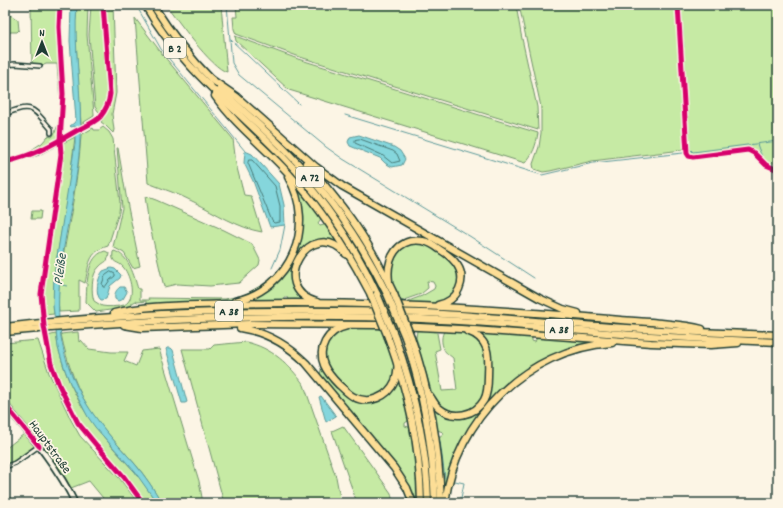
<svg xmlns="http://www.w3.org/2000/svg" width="783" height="508" font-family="Dekko,sans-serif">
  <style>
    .green { fill: #c6eaa4; stroke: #72946c }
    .water { fill: #85d6dc; stroke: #5c9999 }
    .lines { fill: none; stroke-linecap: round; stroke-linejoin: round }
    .shore { stroke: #487a77; stroke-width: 1 }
    .stream { stroke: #5c9999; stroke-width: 1 }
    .street-casing { stroke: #1f3d34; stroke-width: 6 }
    .secondary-casing { stroke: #1f3d34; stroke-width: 8 }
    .highway-casing { stroke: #1f3d34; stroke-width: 9 }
    .street { stroke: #fcf5e5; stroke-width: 3 }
    .secondary { stroke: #fcf5e5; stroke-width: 4.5 }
    .highway { stroke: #fdde96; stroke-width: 6 }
    .highway-bridge-casing { stroke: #1f3d34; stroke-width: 9; stroke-linecap: butt }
    .highway-bridge { stroke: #fdde96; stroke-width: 6 }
    .cycleway-casing { stroke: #fcf5e5; stroke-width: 8 }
    .cycleway { stroke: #d6006c; stroke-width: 5 }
    .labels { text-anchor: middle; stroke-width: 3.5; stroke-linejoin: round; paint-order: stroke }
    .shield { fill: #fcf5e5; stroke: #617469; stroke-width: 1 }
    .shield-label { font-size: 12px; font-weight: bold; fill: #1f3d34 }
    .street-label { font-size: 13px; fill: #1f3d34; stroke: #fcf5e5 }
    .water-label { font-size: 14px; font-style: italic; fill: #335c56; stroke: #fcf5e5 }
  </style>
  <rect width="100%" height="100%" fill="#fcf5e5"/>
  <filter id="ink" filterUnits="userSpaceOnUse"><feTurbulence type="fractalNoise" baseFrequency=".025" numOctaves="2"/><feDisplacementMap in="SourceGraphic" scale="8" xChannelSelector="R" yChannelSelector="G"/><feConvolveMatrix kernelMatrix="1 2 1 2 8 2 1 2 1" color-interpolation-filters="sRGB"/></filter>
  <g filter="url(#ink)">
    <g class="green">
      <path d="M 31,5 L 35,5 L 39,7 L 55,8 L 55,5 L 60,5 L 58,27 L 62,103 L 60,138 L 45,146 L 25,154 L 42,143 L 48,136 L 52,137 C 65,121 58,84 57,64 L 46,64 L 40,67 L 32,64 Z"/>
      <polygon points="77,5 88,5 87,35 94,114 94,116 81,124 75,26"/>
      <polygon points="91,5 101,5 107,97 107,102 101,111 99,112 95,107 89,35"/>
      <polygon points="105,5 113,5 116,93 112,114 114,130 113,133 105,125 101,122 108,110 112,97"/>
      <path d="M 166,5 L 221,5 L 227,72 C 211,68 177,19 166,5 Z"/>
      <polygon points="236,5 516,5 521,34 537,107 538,130 300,57 236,34 234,29 233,17 237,17"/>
      <polygon points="519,5 676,5 684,147 682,150 592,161 550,171 543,172 534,169 533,164 539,147 541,133 541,107"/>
      <polygon points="678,5 778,5 778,170 766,165 754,153 748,150 693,157 689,156 687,153"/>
      <polygon points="5,14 12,16 18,20 19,30 17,32 10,32 5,42"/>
      <path d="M 135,18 L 163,55 L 233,139 L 236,164 L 244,195 L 251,196 L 262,232 C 238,228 216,213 194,202 C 179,194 163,189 148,183 Z"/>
      <path d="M 235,36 L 298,59 L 538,133 C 536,146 533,154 525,163 L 289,90 L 236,41 Z"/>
      <path d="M 103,127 L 109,132 L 113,139 L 120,203 L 119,212 L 108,246 C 88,252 89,265 85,283 L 79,280 L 79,311 L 59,312 C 57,293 60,275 63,257 C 70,219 79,173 81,135 L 93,128 L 94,130 L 99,130 Z"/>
      <polygon points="75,137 69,186 54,275 54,314 44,315 42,294 63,155 63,143"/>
      <polygon points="117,148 118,148 128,207 140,266 133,268 124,253 113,247 122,208"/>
      <polygon points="294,184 322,217 318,223 320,226 328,224 343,247 334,242 307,246 300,252 295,259 292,274 310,301 289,302 287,297 284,297 280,302 238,303 275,282 300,237"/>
      <polygon points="145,196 156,200 224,230 252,244 260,260 259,265 239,283 210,286 177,284 164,287 148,218"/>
      <polygon points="32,211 41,211 40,219 31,219"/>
      <path d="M 412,243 C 418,243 424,243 430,246 C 435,248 451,259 454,264 C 466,280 455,296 439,303 C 429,307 413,304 403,303 L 422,296 L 434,289 L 435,286 L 433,282 L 427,281 L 428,288 L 421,294 L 401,301 L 396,290 L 395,290 C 387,269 389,253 412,243 Z"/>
      <path d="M 105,251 L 109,253 C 108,264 105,260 99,267 C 91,274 91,292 94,301 L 102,306 C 108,307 117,307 124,305 C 137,299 130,276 124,268 C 118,260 111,265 113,252 L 114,251 C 129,255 134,276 138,289 L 140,289 L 140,300 L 149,300 L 148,298 L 225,299 L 244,295 L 260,286 L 263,287 L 239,298 L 231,300 L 146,306 L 146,301 L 137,302 L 136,301 L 132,303 L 131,307 L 96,312 L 86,302 C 87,286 86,256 105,251 Z"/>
      <polygon points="348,328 380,328 384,336 386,336 395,365 393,381 382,394 367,398 361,397 349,391 329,371 325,360 326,344 335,334"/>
      <path d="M 414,329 L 435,330 L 437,333 L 440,349 L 435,351 L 442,391 L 457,390 L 453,358 C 451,356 445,353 444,349 C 441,343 441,335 445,330 L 462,331 L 477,338 L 485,349 L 486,390 L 481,402 L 466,412 L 449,412 L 439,405 L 435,399 L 432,393 L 419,350 L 420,349 L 416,338 L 417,331 Z"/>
      <path d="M 78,332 L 79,342 L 81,340 L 89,349 L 111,352 L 128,352 L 124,361 L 136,366 L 142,351 L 159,349 L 199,481 L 203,503 L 162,503 C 154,490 146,477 136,465 C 122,449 107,434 94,416 C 77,391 67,363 61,334 Z"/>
      <path d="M 475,332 L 530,335 L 532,338 L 532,341 L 535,342 L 537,337 L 600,341 C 583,345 568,353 552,360 C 541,365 529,369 519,375 C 480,399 453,449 444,493 L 443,493 L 438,439 L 444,434 L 443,432 L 437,430 L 432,403 L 451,416 L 481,408 L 491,363 Z"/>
      <path d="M 56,334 C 61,368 75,399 95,426 C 108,443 122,458 136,473 C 144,482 150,493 157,503 L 144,503 C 138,494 132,484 125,475 C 112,460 98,447 86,431 C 65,403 52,370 47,336 Z"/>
      <polygon points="38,340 49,373 71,420 80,436 120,479 138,503 107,503 89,481 71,488 62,472 5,398 5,343"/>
      <path d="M 246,342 C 272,348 289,364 304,385 L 336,477 L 341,503 L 224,503 L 182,349 L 210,349 L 214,345 Z"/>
      <path d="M 322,365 C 327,372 340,390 347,393 C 368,405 392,405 399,377 L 411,419 L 405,423 L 405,426 L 412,428 L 420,503 L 416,503 L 412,493 L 391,460 L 320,375 Z"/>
      <polygon points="343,426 391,493 393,503 357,503 332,431"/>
      <polygon points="24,434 34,446 33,448 16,460 5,465 5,449"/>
    </g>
    <g class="water">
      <path d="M 71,5 L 77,5 C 73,50 83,95 80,141 C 76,216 41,296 70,370 C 76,386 84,401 94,415 C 106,433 121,448 135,464 C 145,476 154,489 162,503 L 157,503 L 135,472 L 95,427 L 88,417 L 70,383 L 65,370 L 58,348 L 53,305 L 54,275 L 75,144 L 75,126 L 71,127 L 70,126 L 74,123 L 76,120 L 70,41 Z"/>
      <polygon points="359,135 394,147 400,151 405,159 402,165 392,167 385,163 380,158 350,146 348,142 350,137"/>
      <polygon points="245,151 252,154 279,184 284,205 285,225 270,227 253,181 244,163"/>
      <path d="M 111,268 L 115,269 L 121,275 L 120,278 L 110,286 L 106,299 L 101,300 C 94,294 98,277 103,271 Z"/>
      <path d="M 120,287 L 124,287 L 127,292 L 123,299 L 118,301 L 115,299 C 114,294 116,290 120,287 Z"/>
      <polygon points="167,348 171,348 173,350 187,402 185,403 182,403 166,349"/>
      <polygon points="321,396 336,416 326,422 319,397"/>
    </g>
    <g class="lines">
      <g class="shore">
        <polygon points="360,139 393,151 397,154 400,161 392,163 382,155 355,143 355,140"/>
        <polygon points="249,160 252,160 275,186 280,206 280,222 274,223 272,221 248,163"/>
        <polygon points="111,272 115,274 115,276 110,280 105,287 103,287 102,284 105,276"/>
      </g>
      <g class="stream">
        <polyline points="136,5 161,49 245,151"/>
        <polyline points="227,5 232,63 239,75 326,147 343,159 471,237 534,278"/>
        <polyline points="681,5 684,47"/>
        <polyline points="231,40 299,104"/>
        <polyline points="684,52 690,149 693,152 778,141"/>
        <polyline points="345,115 542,175 593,163 683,153"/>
        <path d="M 757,144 C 761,156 765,165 778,167"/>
        <polyline points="272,268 280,250 285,225"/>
        <polyline points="59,282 62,285 67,286"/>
        <polyline points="440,441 445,478"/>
        <polyline points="455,481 464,483 460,503"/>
      </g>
      <g class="street-casing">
        <g id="street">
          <polyline points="5,65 15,64 40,66"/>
          <path d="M 5,114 C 33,102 33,109 51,129 L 51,133"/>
          <polyline points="5,162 37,153 60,141"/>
          <polyline points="5,467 15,463 39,446"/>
        </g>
      </g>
      <g class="secondary-casing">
        <path id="secondary" d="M 5,405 C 31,436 58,467 75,503"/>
      </g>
      <g class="highway-casing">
        <g id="highway">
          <path d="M 145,5 C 180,67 237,109 285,159 C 323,198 354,244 377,294"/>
          <path d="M 153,5 C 170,32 190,58 213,81"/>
          <polyline points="211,79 237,97 316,167 342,186 539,298 563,309 578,313"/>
          <path d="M 220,89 C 243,111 267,131 289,154 C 329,195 362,243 387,294"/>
          <path d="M 215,96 C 236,126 266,148 290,175 C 323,210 348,251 370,293"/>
          <path d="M 306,163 C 324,184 341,204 356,226 C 371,248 383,271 394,294"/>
          <path d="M 389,281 C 386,259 397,237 423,241 C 429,242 434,245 439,249 C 454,258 467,271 459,289 C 455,298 447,303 438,305"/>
          <path d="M 235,301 C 291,289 317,226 288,177"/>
          <path d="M 317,302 C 266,289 310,214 346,254"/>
          <path d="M 114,313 C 151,304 191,306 229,304 C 348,300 468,307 587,317 C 608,319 630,321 651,322 C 667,324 685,324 702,329"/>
          <polyline points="124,325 142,328 249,324 377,325 461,329 651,343 711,345 738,343"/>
          <path d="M 347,326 C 337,328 330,333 325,342 C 316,359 327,373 339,385 C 344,389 348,394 354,397 C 369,405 388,397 395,381 C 397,376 397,369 398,363"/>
          <path d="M 5,327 C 143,311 282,308 421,313 C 480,315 540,322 599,326 C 659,331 718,333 778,335"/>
          <path d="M 240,328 C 266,332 287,344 306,363 L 394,468 L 407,488 L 413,503"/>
          <path d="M 5,332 C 143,319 282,313 421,319 C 492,322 563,330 634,335 C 682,338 730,340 778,342"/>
          <path d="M 388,337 C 408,392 420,444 421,503"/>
          <path d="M 395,337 C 414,391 427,446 428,503"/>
          <path d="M 405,337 C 423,391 433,447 435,503"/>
          <path d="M 411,337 C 430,391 439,446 441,503"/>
          <path d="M 430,396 C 433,400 435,405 439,408 C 453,420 475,416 484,400 C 488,393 488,384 488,376 C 489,355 490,339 467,331"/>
          <path d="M 445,503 C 456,419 526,349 612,343"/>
        </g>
      </g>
      <use href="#street" class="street"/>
      <use href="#secondary" class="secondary"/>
      <use href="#highway" class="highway"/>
      <g class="highway-bridge-casing">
        <g id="highway-bridge">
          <polyline points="370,293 388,337"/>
          <polyline points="377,294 395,337"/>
          <polyline points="387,294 405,337"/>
          <polyline points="394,294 411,337"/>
        </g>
      </g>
      <use href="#highway-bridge" class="highway-bridge"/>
      <g class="cycleway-casing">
        <g id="cycleway">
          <polyline points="60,5 59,27 63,94 60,141 61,154 41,294 44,326 51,364 59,385 78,423 97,446 124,477 143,503"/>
          <polyline points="678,5 687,153 689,156 693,157 748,150 754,153 766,165 778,170"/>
          <path d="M 5,162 C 32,156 52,145 76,131 C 84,127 94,123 100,117 C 106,110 109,103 110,94 L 103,5"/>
          <polyline points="5,405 39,446"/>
        </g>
      </g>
      <use href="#cycleway" class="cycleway"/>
    </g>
  </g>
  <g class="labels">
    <g class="shield">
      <rect x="164" y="38" width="22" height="20" rx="3"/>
      <rect x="296" y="167" width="28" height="20" rx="3"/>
      <rect x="215" y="301" width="28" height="20" rx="3"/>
      <rect x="545" y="319" width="28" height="20" rx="3"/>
    </g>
    <g class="shield-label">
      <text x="175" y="52">B 2</text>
      <text x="310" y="181">A 72</text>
      <text x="229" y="315">A 38</text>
      <text x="559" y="333">A 38</text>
    </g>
    <g class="street-label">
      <text transform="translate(51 446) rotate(54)" y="5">Hauptstraße</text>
    </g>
    <g class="water-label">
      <text transform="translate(59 269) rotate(-82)" y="5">Pleiße</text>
    </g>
  </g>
  <rect width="783" height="508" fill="none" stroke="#fcf5e5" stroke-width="20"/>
  <rect x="10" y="10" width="763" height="488" fill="none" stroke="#1f3d34" stroke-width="1.5" filter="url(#ink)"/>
  <g transform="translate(42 42)" stroke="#fcf5e5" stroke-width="3" paint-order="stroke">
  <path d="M0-3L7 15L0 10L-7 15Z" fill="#1f3d34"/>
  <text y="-6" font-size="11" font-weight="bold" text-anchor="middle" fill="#1f3d34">N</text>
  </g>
</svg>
